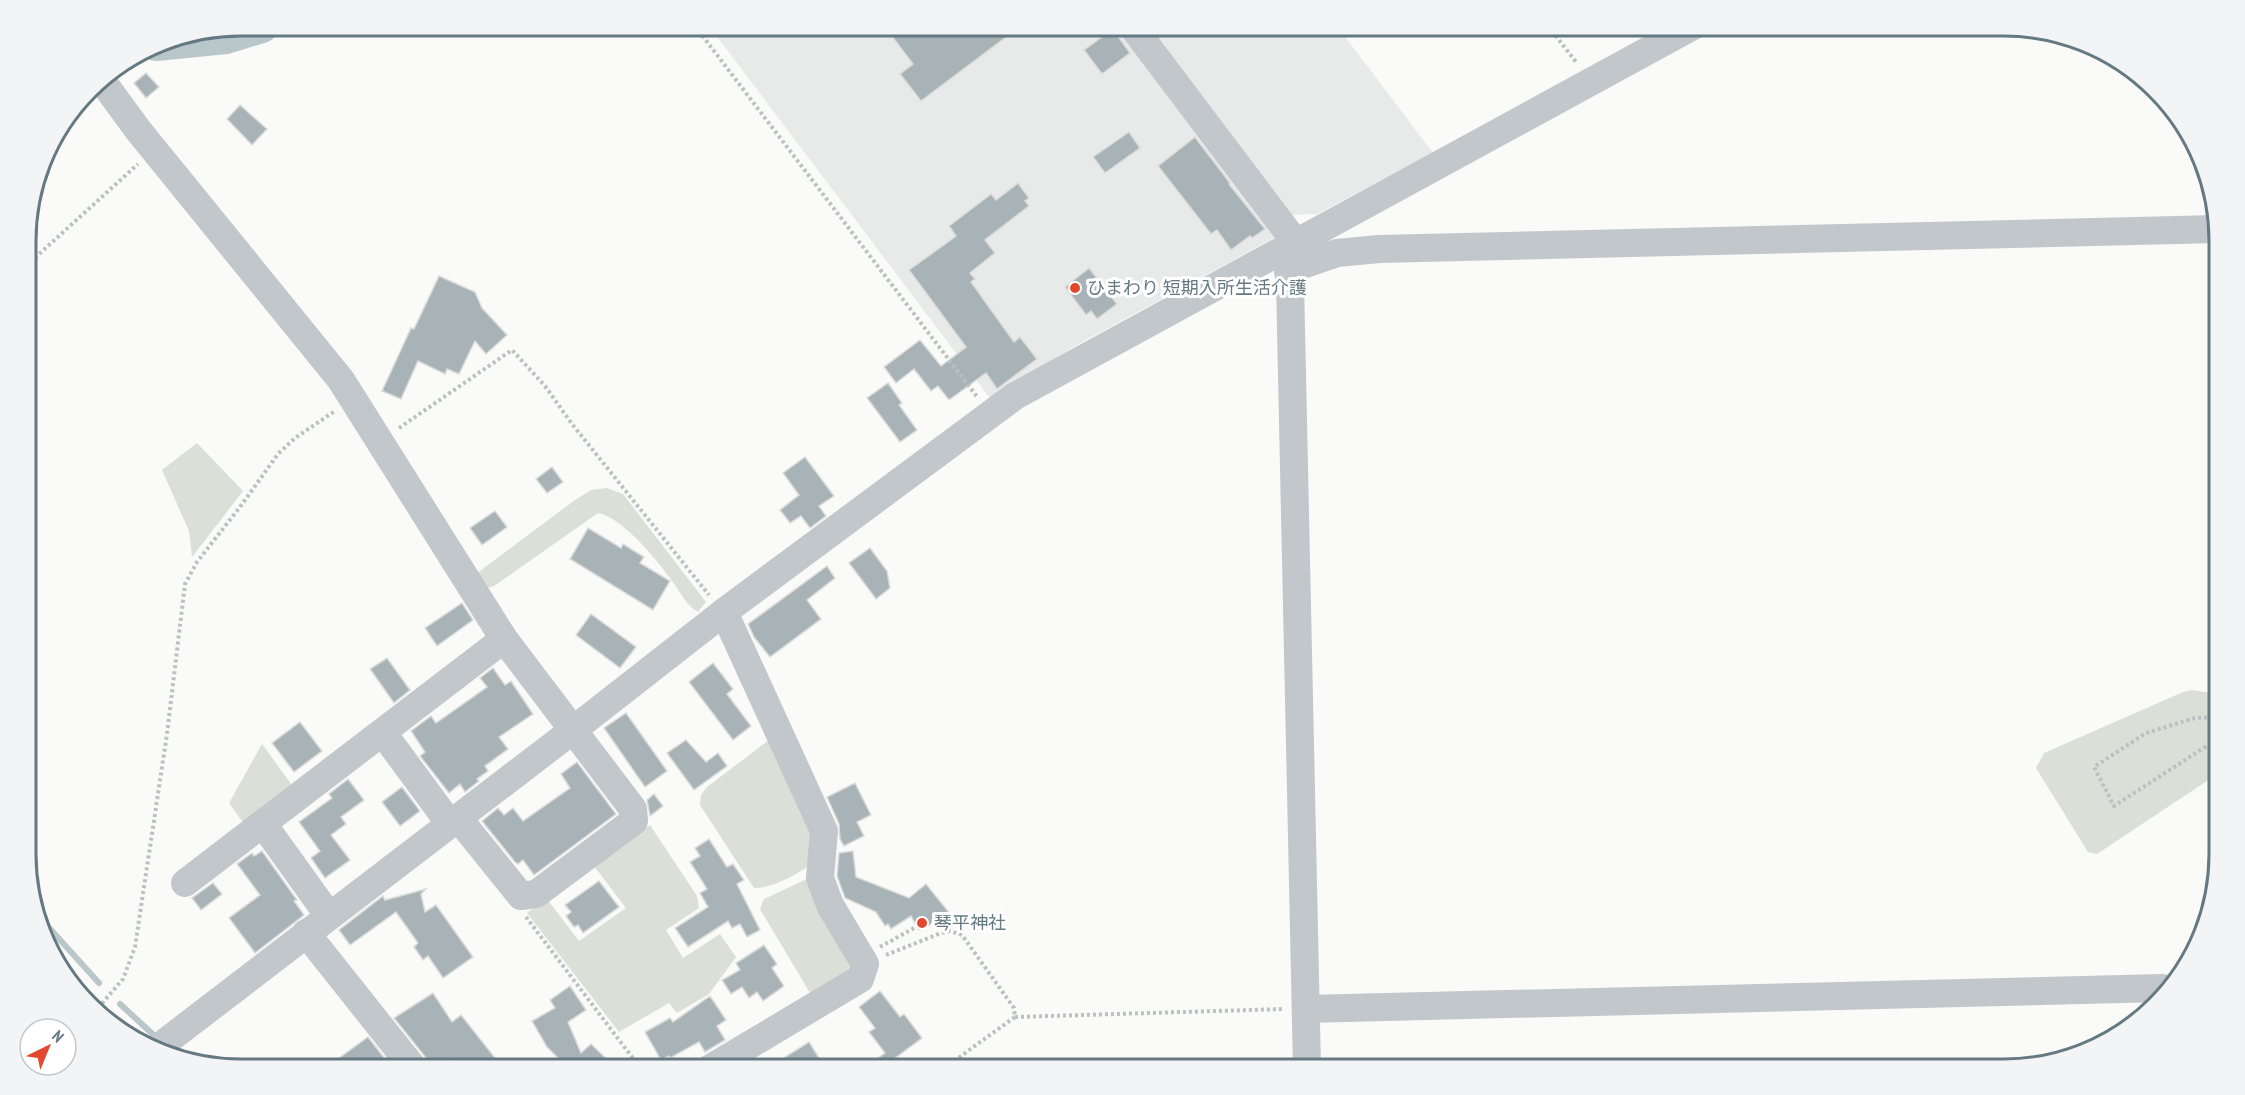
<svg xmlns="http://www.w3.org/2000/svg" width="2245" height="1095" font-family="'PT Sans Narrow','Noto Sans JP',sans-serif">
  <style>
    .built { fill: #e8eae9 }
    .green { fill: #dbdfd7 }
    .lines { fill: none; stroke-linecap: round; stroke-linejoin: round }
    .stream { stroke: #b9c7ca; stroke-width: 6 }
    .river { stroke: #b9c7ca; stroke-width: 34 }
    .building { fill: #a8b3b7; stroke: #dcdcda; stroke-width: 1.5 }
    .path { stroke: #bbc0c2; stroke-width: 4; stroke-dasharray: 3 3; stroke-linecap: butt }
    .minor { stroke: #c1c7ca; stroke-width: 28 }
    .poi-dot { fill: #e3482f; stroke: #fff; stroke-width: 2 }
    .labels { text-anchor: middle; stroke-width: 6; stroke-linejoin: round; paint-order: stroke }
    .poi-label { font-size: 18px; fill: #657983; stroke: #fff; text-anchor: start }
    .rim { fill: none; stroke: #657983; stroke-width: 3 }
  </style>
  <rect width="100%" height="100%" fill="#fafaf8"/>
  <g class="built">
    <polygon points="709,26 1119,26 1276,227 1274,238 1075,346 1038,369 993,402"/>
    <polygon points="1143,26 1337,26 1433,153 1317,214 1290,215"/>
  </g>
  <g class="green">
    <polygon points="197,443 243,491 192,557 189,531 162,470"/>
    <path d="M 607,488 L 623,494 L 706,602 L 698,612 C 686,606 680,591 672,581 C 657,560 623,518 598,513 L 494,586 L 480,590 L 476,574 L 575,500 L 591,490 Z"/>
    <polygon points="2192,690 2219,694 2219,773 2097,854 2088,852 2036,768 2044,753 2183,692"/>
    <path d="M 773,737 L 814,830 L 814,861 C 802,873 770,889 754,888 L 700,805 L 701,795 L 707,787 Z"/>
    <polygon points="262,744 294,788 244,824 229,803"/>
    <polygon points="650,825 697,896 699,908 666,930 683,958 720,934 736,957 709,994 677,1013 669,1003 619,1032 527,913 547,899 579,941 626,908 594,866"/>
    <polygon points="809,878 852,955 845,979 810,993 760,909 764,899"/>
  </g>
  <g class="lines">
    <g class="stream">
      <polyline points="43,921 99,983"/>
      <polyline points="120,1004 158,1039"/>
    </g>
    <polyline class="river" points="156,44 226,37 262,26"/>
  </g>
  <g class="building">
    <polygon points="884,26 1021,26 921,101 900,74 913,64"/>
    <polygon points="1113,29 1130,53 1102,74 1084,50"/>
    <polygon points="146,73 159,87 146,98 134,83"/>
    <polygon points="240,105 267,129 252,145 227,119"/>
    <polygon points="1129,132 1140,148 1105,173 1093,157"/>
    <polygon points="1195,137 1230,183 1229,184 1265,229 1252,238 1250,236 1231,250 1217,230 1211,234 1158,166"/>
    <polygon points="1018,183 1029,198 1025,201 1029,206 985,240 995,253 970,273 975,279 971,282 1014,342 1020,337 1037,359 997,389 986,373 949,400 938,386 931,391 914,369 896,383 884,367 920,340 941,366 966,347 909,270 956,236 949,226 991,194 996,200"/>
    <polygon points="1089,268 1117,304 1097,319 1091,311 1086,315 1065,287"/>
    <polygon points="439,276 475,292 482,308 507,335 486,354 475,341 459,374 447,369 445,374 418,361 401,399 382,391 411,328 414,329"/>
    <polygon points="888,383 902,403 899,405 917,430 900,442 867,398"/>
    <polygon points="805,457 834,496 819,506 826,516 810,528 801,516 790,523 780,510 799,495 783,473"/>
    <polygon points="552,467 563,482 547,493 536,479"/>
    <polygon points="495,511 507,527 482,545 470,528"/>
    <polygon points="588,528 621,548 623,544 644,557 640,563 670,581 653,610 570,559"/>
    <polygon points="870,548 887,571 890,588 876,599 849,563"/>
    <polygon points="827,566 835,578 807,600 821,619 770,657 754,637 748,624"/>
    <polygon points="462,603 473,620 437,646 425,628"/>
    <polygon points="591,614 636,647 620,668 576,635"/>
    <polygon points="387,658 410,690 394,703 370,669"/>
    <polygon points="713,663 733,689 727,694 751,726 733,740 689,682"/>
    <polygon points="493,668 505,685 511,681 533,714 499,737 508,749 485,766 488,771 477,779 479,781 465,792 460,784 449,793 420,756 425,752 411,731 431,716 436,723 487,687 480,678"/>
    <polygon points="626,713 667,771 645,787 604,728"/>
    <polygon points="300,722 322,751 294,772 272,743"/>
    <polygon points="686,740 706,762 718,753 727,766 694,790 667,753"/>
    <polygon points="577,762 616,814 534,875 523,860 518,864 515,862 482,821 498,808 504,815 513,808 523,821 570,788 561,774"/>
    <polygon points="348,779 364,800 341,817 346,824 331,835 350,860 325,878 311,858 320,851 299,822 332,798 329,794"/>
    <polygon points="855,783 871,815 857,822 864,836 844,846 840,839 839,824 827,797"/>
    <polygon points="402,787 420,811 400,826 382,802"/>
    <polygon points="654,794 663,806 650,816 647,800"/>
    <polygon points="709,839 727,867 733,864 744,880 737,884 760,930 747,937 740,924 732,928 728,921 688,947 675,928 708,907 700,893 707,889 690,862 700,856 695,848"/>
    <polygon points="262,851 297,900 294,901 304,915 255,953 229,918 260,895 237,864 252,853 254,856"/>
    <polygon points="853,851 856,877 909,898 926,884 951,915 938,925 936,922 920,930 918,929 911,916 891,929 888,924 885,926 876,912 845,898 837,876 839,853"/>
    <polygon points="599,881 619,907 583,933 578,925 574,927 566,916 571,912 565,905"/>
    <polygon points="213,883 222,894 201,910 192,898"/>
    <polygon points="426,889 421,894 425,912 436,905 473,957 443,978 428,956 423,960 414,947 418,943 396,912 350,945 339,930 383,896 385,900"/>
    <polygon points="764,945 777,964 772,968 784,986 763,1001 757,992 749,998 742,987 731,994 722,980 740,970 736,963"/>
    <polygon points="570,986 586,1010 568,1022 581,1053 591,1044 617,1069 565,1069 567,1067 547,1047 532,1021 555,1008 550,1000"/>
    <polygon points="880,991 900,1017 904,1014 922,1038 894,1059 902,1069 863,1069 885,1053 869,1032 875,1028 859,1007"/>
    <polygon points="433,993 452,1022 461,1015 496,1059 483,1069 472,1069 463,1059 459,1062 456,1058 437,1069 430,1069 427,1059 394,1018"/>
    <polygon points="710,996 726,1020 717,1026 725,1040 705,1052 699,1042 670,1058 669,1056 661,1060 645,1032 670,1018 673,1022"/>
    <polygon points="368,1037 392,1068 324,1069"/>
    <polygon points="809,1042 826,1069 766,1069"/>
  </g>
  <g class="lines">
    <g class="path">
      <polyline points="695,26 978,398"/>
      <polyline points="1548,26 1577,63"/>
      <polyline points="26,266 138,164"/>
      <polyline points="399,428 512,350 545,386 572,424 709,595"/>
      <polyline points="2219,717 2195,718 2146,733 2094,767 2114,806 2219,738"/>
      <polyline points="526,917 641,1069"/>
      <polyline points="880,947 914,928"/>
      <polyline points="886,955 941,933 950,931 962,935 1014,1008 1015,1017 943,1069"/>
      <polyline points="64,971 97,1007"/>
      <polyline points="98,1008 123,979 135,947 167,734 185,584 197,562 240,507 278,454 295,438 335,411"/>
      <polyline points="1015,1017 1284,1009"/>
    </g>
    <g class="minor">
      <polyline points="1132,26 1296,243"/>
      <polyline points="100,78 138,130 341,380 504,639 633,809 634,821 536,894 521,896 458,818"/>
      <polyline points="1285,253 1290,282 1307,1069"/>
      <polyline points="1288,270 1337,253 1379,249 2218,229"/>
      <polyline points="383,733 450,824"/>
      <polyline points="263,824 329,916"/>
      <polyline points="185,883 504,639"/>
      <polyline points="306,933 414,1069"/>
      <polyline points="1306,1009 2163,988"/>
      <polyline points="155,1050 573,730 724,612 1015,396 1693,26"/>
      <polyline points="709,1069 860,979 865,964 830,905 820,878 824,831 724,612"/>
    </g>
  </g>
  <g class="poi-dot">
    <circle cx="1075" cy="288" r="6"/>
    <circle cx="922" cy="923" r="6"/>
  </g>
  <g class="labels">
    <g class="poi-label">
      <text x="1087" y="294">ひまわり 短期入所生活介護</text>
      <text x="934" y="929">琴平神社</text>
    </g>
  </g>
  <path d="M0 0H2245V1095H0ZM241 36H2004A205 205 0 0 1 2209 241V854A205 205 0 0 1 2004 1059H241A205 205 0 0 1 36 854V241A205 205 0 0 1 241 36Z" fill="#f3f4f5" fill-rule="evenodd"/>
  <path class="rim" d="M241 36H2004A205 205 0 0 1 2209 241V854A205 205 0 0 1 2004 1059H241A205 205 0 0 1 36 854V241A205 205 0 0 1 241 36Z"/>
  <g transform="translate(48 1047) rotate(43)"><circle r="28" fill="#ffffff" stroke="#c1c9cd" stroke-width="1.5"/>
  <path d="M0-4.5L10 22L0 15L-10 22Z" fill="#e3482f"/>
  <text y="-9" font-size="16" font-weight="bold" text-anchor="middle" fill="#657983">N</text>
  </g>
</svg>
